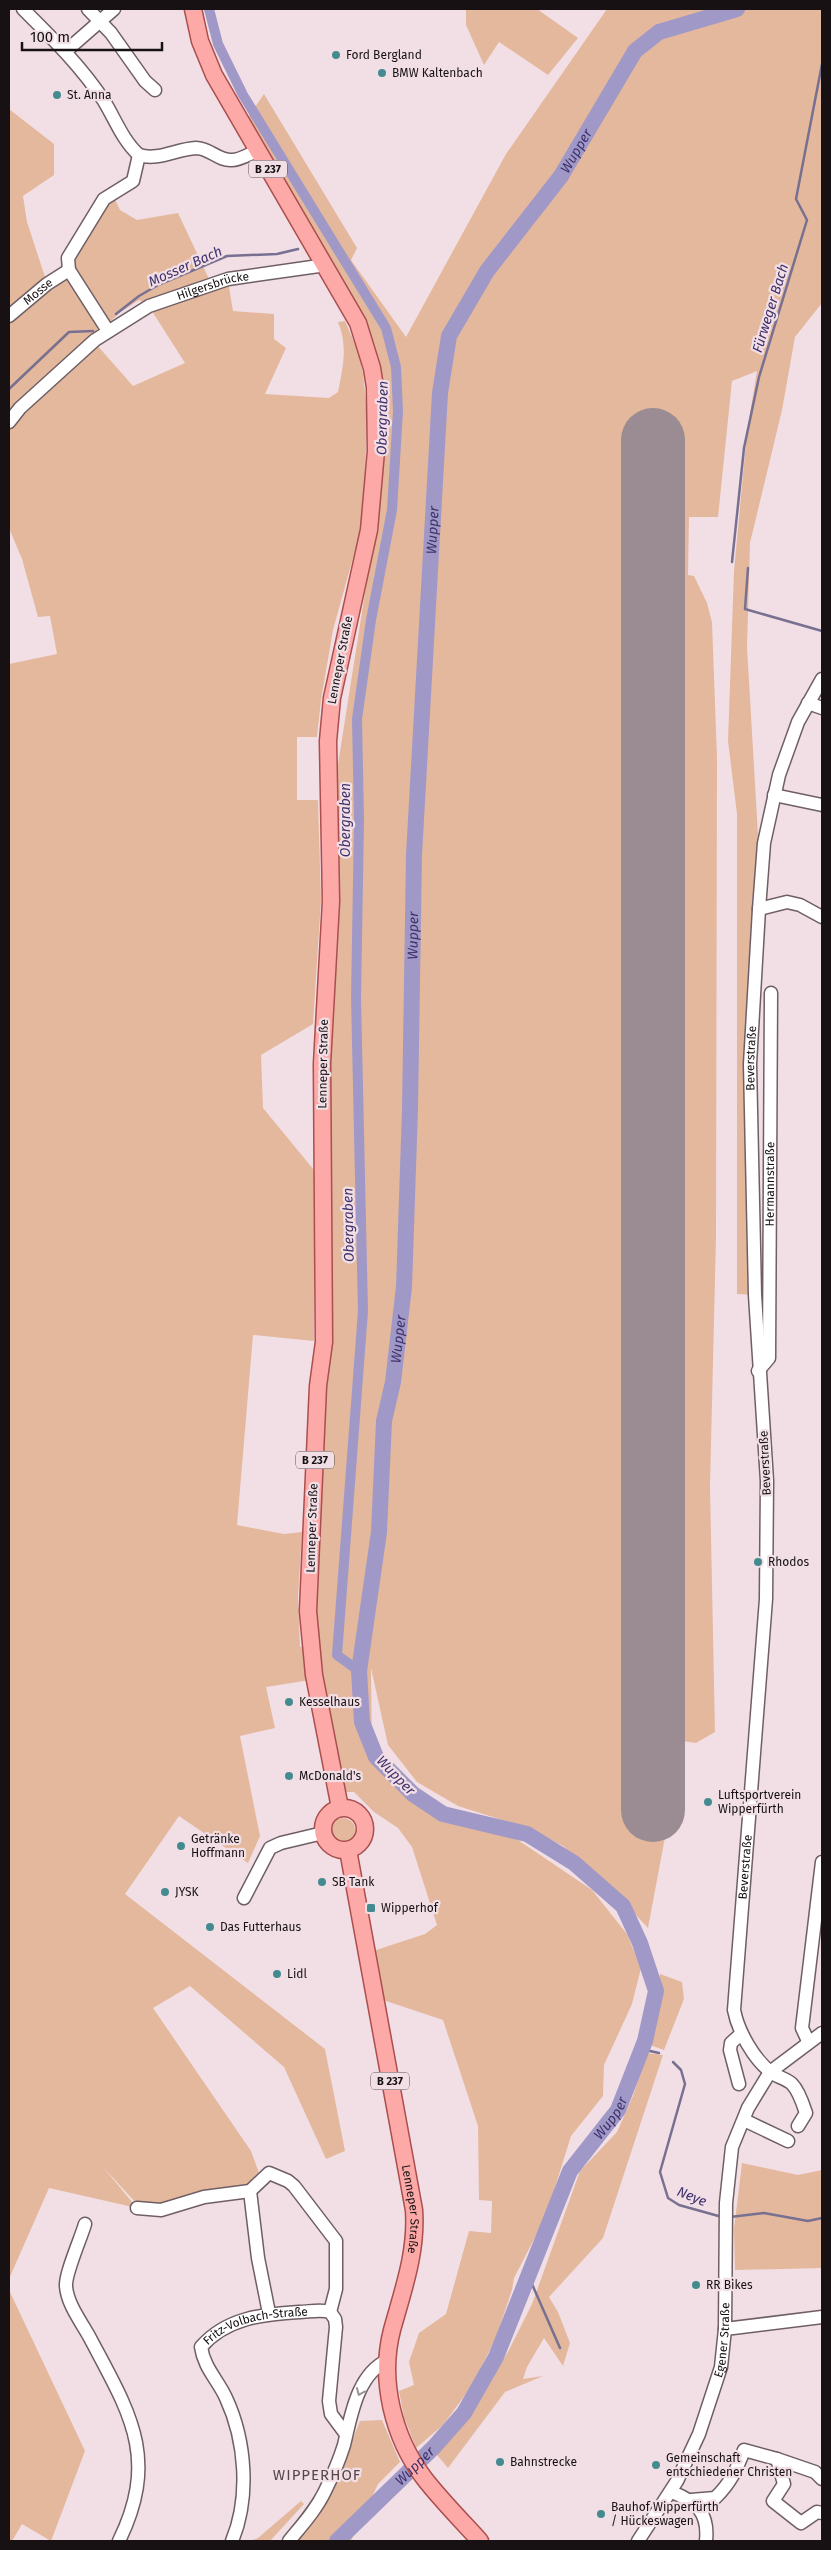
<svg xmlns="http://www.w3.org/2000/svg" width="831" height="2550" font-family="'Fira Sans',sans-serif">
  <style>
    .green { fill: #e4b89d }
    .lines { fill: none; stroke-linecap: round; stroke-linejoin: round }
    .stream { stroke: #777091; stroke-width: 2.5 }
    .canal { stroke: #a099c7; stroke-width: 10 }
    .river { stroke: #a099c7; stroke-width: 16 }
    .runway { stroke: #9a8c92; stroke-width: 64 }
    .minor-casing { stroke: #6f5f65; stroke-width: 15 }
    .major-casing { stroke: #ab4e4e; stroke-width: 19 }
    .minor { stroke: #fff; stroke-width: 12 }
    .major { stroke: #fca9a8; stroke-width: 16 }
    .oneway { stroke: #979495 }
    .poi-dot { fill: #438b8f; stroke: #f2dfe6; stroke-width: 2 }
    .labels { text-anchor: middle; stroke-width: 4.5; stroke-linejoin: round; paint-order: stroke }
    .shield { fill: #f2dfe6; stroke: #594f52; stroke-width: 1 }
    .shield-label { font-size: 11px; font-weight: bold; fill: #171113 }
    .poi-label { font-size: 12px; fill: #171113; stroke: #f2dfe6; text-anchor: start }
    .street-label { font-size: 12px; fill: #171113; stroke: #f2dfe6 }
    .water-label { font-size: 14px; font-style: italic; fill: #3f316b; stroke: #f2dfe6 }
    .quarter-label { font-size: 15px; letter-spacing: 1px; fill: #57484e; stroke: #f2dfe6 }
  </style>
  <rect width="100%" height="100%" fill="#f2dfe6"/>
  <g class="green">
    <polygon points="466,9 537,9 578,38 548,75 499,42 484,65 466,25"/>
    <path d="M 607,9 L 822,9 L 822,303 L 795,337 L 782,410 L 750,543 L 747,647 L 758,835 L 752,906 L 755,1295 L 737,1294 L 737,814 L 728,741 L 734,571 L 747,432 L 757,371 L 732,381 L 718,517 L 689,517 L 688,575 L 694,576 L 707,603 L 712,622 L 717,758 L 716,1237 L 710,1486 L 715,1732 L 696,1743 L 683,1741 L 648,1928 L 606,1883 L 563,1846 L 531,1829 L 458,1806 L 417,1782 L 388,1745 L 371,1668 L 372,1759 L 418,1799 L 451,1817 L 496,1825 L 592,1890 L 627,1934 L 641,1968 L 632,2004 L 604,2065 L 603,2096 L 571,2136 L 546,2216 L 514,2278 L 512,2290 L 495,2340 L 471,2387 L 443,2425 L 416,2448 L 404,2417 L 399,2391 L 414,2385 L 409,2362 L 419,2333 L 446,2314 L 469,2231 L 491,2233 L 492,2201 L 479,2200 L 478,2126 L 443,2020 L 374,1997 L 367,1953 L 425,1934 L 437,1925 L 412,1847 L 398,1828 L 374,1812 L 354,1792 L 345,1792 L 323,1678 L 266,1687 L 275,1728 L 240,1736 L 260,1836 L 248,1863 L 179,1816 L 125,1894 L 325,2049 L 345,2151 L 326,2159 L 284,2067 L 190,1986 L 153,2008 L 251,2151 L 260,2176 L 248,2188 L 159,2206 L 137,2204 L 103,2167 L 137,2208 L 49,2188 L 9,2279 L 9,664 L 57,654 L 50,616 L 38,617 L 22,559 L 9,528 L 9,109 L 54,144 L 54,175 L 23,196 L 27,222 L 47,283 L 68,276 L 99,325 L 95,333 L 96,344 L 133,386 L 185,363 L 150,308 L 228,281 L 233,311 L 274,314 L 274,339 L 286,348 L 265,394 L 329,398 L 338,392 C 343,367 348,347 338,322 L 345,321 L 358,351 L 363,373 L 367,414 L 365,483 L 361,529 L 333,630 L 321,700 L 317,737 L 297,737 L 297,800 L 318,800 L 321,900 L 313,1024 L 261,1055 L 263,1108 L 314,1170 L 314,1341 L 253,1335 L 237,1525 L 284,1534 L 302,1532 L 298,1597 L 300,1647 L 316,1645 L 316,1532 L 325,1388 L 331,1342 L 329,1090 L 336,777 L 382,485 L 383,428 L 379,371 L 246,120 L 264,94 L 357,248 L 351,260 L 406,337 L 506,154 Z"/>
    <polygon points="113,195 120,210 137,220 178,213 210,281 147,304 139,300 119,313 109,323 72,268 71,261"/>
    <circle cx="343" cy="1830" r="12"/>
    <polygon points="660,1974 682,1982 684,1999 664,2050 650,2045 659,2007"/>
    <polygon points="647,2053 663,2055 603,2238 549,2297 558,2312 570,2343 563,2366 544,2338 527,2367 523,2379 543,2376 505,2392 448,2468 437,2455 484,2392 509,2350 532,2304 580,2171 617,2132 633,2096"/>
    <polygon points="742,2163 798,2175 822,2170 822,2268 735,2270 734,2229"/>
    <polygon points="9,2290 85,2451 51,2541 22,2524 12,2541 9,2541"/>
    <polygon points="382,2420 400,2462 378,2484 351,2541 298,2541 320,2514 329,2497 360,2421"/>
    <polygon points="301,2501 304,2504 270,2541 250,2541 258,2538"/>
  </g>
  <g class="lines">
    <g class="stream">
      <polyline points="116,314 139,296 158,285 227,256 277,254 298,249"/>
      <polyline points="9,389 69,332 93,331"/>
      <polyline points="732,562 744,448 759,377 807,220 796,199 822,64"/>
      <polyline points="748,568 745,609 822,631"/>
      <polyline points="641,2049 659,2053"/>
      <polyline points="673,2062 681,2070 685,2084 660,2172 668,2198 679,2205 722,2217"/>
      <polyline points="730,2217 764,2213 808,2221 822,2218"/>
      <polyline points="528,2275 560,2348"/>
    </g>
    <polyline class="canal" points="209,9 218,44 243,95 386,328 396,367 398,411 392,510 371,620 357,719 359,820 356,998 363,1311 337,1655 359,1671"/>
    <path class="river" id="s1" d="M 337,2541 L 434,2447 L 464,2413 L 496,2357 L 570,2171 L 618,2110 L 645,2041 L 656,1991 L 640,1943 L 623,1906 L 574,1863 L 527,1834 L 443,1814 L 413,1794 L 376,1757 L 362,1722 L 359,1671 L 379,1532 L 384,1421 L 393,1382 L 404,1287 L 410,1109 L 414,855 L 440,393 L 449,336 L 487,271 L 561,176 L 635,51 L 659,32 L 737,9"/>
    <polyline class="runway" points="653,1810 653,440"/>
    <g class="minor-casing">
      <g id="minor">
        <path d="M 23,9 C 52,38 81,66 104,101 C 115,119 123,141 139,155 C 158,161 176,149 196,148 C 210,148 218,161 232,160 C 240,160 249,154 257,151"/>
        <polyline points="88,9 111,33 145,81 155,90"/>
        <polyline points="66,51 114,9"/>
        <path id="s2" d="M 9,316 L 47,284 L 69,270"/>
        <polyline points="108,331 69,270 68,258 104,199 133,181 139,155"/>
        <path id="s3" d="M 9,422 L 20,408 L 95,340 L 149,306 L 228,279 L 326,265"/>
        <polyline points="808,703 822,708"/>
        <polyline points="774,795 822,805"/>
        <polyline points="759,909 787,902 800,905 822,917"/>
        <path id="s4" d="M 758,1371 L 769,1358 L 771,993"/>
        <polyline points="244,1898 270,1848 281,1843 323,1833"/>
        <polyline points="808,2041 802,2028 822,1862"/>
        <polyline points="739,2084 730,2050 731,2043 741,2034"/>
        <polyline points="744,2120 788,2141"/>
        <path id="s5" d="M 798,2126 L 806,2113 C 803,2104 799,2091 792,2084 C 787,2079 778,2077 772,2073 C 754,2060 738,2031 734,2010 L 766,1599 L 767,1481 L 755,1295 L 750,1064 L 759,909 L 764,843 L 779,775 L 798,722 L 822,679"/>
        <polyline points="137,2208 161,2210 204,2197 250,2191"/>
        <path d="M 85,2224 C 81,2238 65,2274 66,2286 C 67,2304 82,2323 90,2338 C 129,2412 160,2457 119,2541"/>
        <polyline points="269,2313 258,2258 250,2191 269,2173 288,2181 294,2186 336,2241 336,2289 330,2312"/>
        <polyline points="725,2329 822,2317"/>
        <polyline points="777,2459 815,2472 822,2479"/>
        <path d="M 672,2492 C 696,2502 709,2512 706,2541"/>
        <path d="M 691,2500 L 715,2498 C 730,2484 737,2469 744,2450 L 777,2459 L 784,2484 L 773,2501 L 801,2523 L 817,2512 L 822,2513"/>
        <path id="s6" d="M 232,2541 C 250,2498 246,2441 226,2398 C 218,2380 204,2368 201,2347 C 226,2318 263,2314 299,2312 C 309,2312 320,2309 330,2312 L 335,2319 L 336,2327 L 329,2401 L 331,2414 L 345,2433"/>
        <path d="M 289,2541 C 302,2525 316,2510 325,2491 C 332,2477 339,2461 344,2445 C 351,2416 357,2374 388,2360"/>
        <path id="s7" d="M 638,2541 L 677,2481 L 699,2434 L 721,2367 L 725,2329 L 726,2203 L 732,2147 L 748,2108 L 770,2072 L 822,2033"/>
      </g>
    </g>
    <g class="major-casing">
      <g id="major">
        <polyline points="193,9 200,41 214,75 358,323 372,368 375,387 376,451 369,530 332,698 328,741 331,901 322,1064 324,1342 318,1386 308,1611 314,1675 340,1808"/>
        <circle cx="344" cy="1829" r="21"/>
        <path id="s8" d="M 348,1850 L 414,2210 C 417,2252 403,2290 392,2330 C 379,2380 393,2437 424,2478 C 441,2500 461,2520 480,2541"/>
      </g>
    </g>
    <use href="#minor" class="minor"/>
    <use href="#major" class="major"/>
  </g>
  <defs><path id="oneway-chevron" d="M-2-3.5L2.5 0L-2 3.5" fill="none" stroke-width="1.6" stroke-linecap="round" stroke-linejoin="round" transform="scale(1.25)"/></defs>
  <use class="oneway" href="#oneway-chevron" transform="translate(360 2392) rotate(113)"/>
  <g class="poi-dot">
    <circle cx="336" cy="55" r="5"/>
    <circle cx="382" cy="73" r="5"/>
    <circle cx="57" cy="95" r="5"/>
    <circle cx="758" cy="1562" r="5"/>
    <circle cx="289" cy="1702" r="5"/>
    <circle cx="289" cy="1776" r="5"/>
    <circle cx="708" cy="1802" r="5"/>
    <circle cx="181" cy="1846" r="5"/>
    <circle cx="322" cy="1882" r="5"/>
    <circle cx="165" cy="1892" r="5"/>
    <rect x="366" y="1903" width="10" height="10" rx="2.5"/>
    <circle cx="210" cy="1927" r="5"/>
    <circle cx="277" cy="1974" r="5"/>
    <circle cx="696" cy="2285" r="5"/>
    <circle cx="500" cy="2462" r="5"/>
    <circle cx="656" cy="2465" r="5"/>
    <circle cx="601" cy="2514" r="5"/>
  </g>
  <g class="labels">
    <g class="shield">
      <rect x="249" y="160.5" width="38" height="17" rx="4"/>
      <rect x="296" y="1451.5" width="38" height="17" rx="4"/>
      <rect x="371" y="2072.5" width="38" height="17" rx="4"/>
    </g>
    <g class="shield-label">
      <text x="268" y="173">B 237</text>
      <text x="315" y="1464">B 237</text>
      <text x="390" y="2085">B 237</text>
    </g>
    <g class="poi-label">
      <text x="346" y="59">Ford Bergland</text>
      <text x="392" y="77">BMW Kaltenbach</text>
      <text x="67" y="99">St. Anna</text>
      <text x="768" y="1566">Rhodos</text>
      <text x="299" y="1706">Kesselhaus</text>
      <text x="299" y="1780">McDonald's</text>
      <text x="718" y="1799">Luftsportverein<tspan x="718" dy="14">Wipperfürth</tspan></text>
      <text x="191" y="1843">Getränke<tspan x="191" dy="14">Hoffmann</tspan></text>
      <text x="332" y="1886">SB Tank</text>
      <text x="175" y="1896">JYSK</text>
      <text x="381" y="1912">Wipperhof</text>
      <text x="220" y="1931">Das Futterhaus</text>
      <text x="287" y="1978">Lidl</text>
      <text x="706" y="2289">RR Bikes</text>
      <text x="666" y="2462">Gemeinschaft<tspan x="666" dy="14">entschiedener Christen</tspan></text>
      <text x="510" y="2466">Bahnstrecke</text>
      <text x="611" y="2511">Bauhof Wipperfürth<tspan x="611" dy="14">/ Hückeswagen</tspan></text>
    </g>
    <g class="street-label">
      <text dy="4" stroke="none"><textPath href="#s3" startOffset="250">Hilgersbrücke</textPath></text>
      <text dy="4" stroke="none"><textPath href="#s2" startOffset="38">Mosse</textPath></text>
      <text transform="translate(340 660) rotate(-79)" y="4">Lenneper Straße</text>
      <text dy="4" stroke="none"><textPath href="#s5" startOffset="1099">Beverstraße</textPath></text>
      <text transform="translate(323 1064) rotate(-89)" y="4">Lenneper Straße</text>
      <text dy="4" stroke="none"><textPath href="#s4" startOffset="191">Hermannstraße</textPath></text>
      <text transform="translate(765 1463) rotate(-93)" y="4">Beverstraße</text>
      <text transform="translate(312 1528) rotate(-88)" y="4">Lenneper Straße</text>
      <text dy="4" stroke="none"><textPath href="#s5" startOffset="289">Beverstraße</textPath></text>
      <text dy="4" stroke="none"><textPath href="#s8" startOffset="365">Lenneper Straße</textPath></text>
      <text dy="4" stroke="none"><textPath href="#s6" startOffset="265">Fritz-Volbach-Straße</textPath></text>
      <text dy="4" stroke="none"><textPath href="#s7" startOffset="221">Egener Straße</textPath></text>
    </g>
    <g class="water-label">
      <text dy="5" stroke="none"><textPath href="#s1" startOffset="2688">Wupper</textPath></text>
      <text transform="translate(185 266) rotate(-24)" y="5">Mosser Bach</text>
      <text transform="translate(770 308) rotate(-73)" y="5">Fürweger Bach</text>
      <text transform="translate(382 418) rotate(-89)" y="5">Obergraben</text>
      <text dy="5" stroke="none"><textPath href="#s1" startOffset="2268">Wupper</textPath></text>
      <text transform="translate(345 820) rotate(-90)" y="5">Obergraben</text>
      <text dy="5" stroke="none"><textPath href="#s1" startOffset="1862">Wupper</textPath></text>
      <text transform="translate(348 1225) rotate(-91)" y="5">Obergraben</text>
      <text dy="5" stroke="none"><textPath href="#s1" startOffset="1458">Wupper</textPath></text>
      <text transform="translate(396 1775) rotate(46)" y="5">Wupper</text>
      <text dy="5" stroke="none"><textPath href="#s1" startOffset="512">Wupper</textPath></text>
      <text transform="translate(692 2196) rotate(22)" y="5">Neye</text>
      <text dy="5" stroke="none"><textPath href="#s1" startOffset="108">Wupper</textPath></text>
    </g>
    <g class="quarter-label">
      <text x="317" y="2480">WIPPERHOF</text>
    </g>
  </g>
  <rect width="831" height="2550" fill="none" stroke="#171113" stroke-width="20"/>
  <path d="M22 42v8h140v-8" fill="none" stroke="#171113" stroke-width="2.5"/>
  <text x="30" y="42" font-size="15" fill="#171113" stroke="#f2dfe6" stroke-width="4" paint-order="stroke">100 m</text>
</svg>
